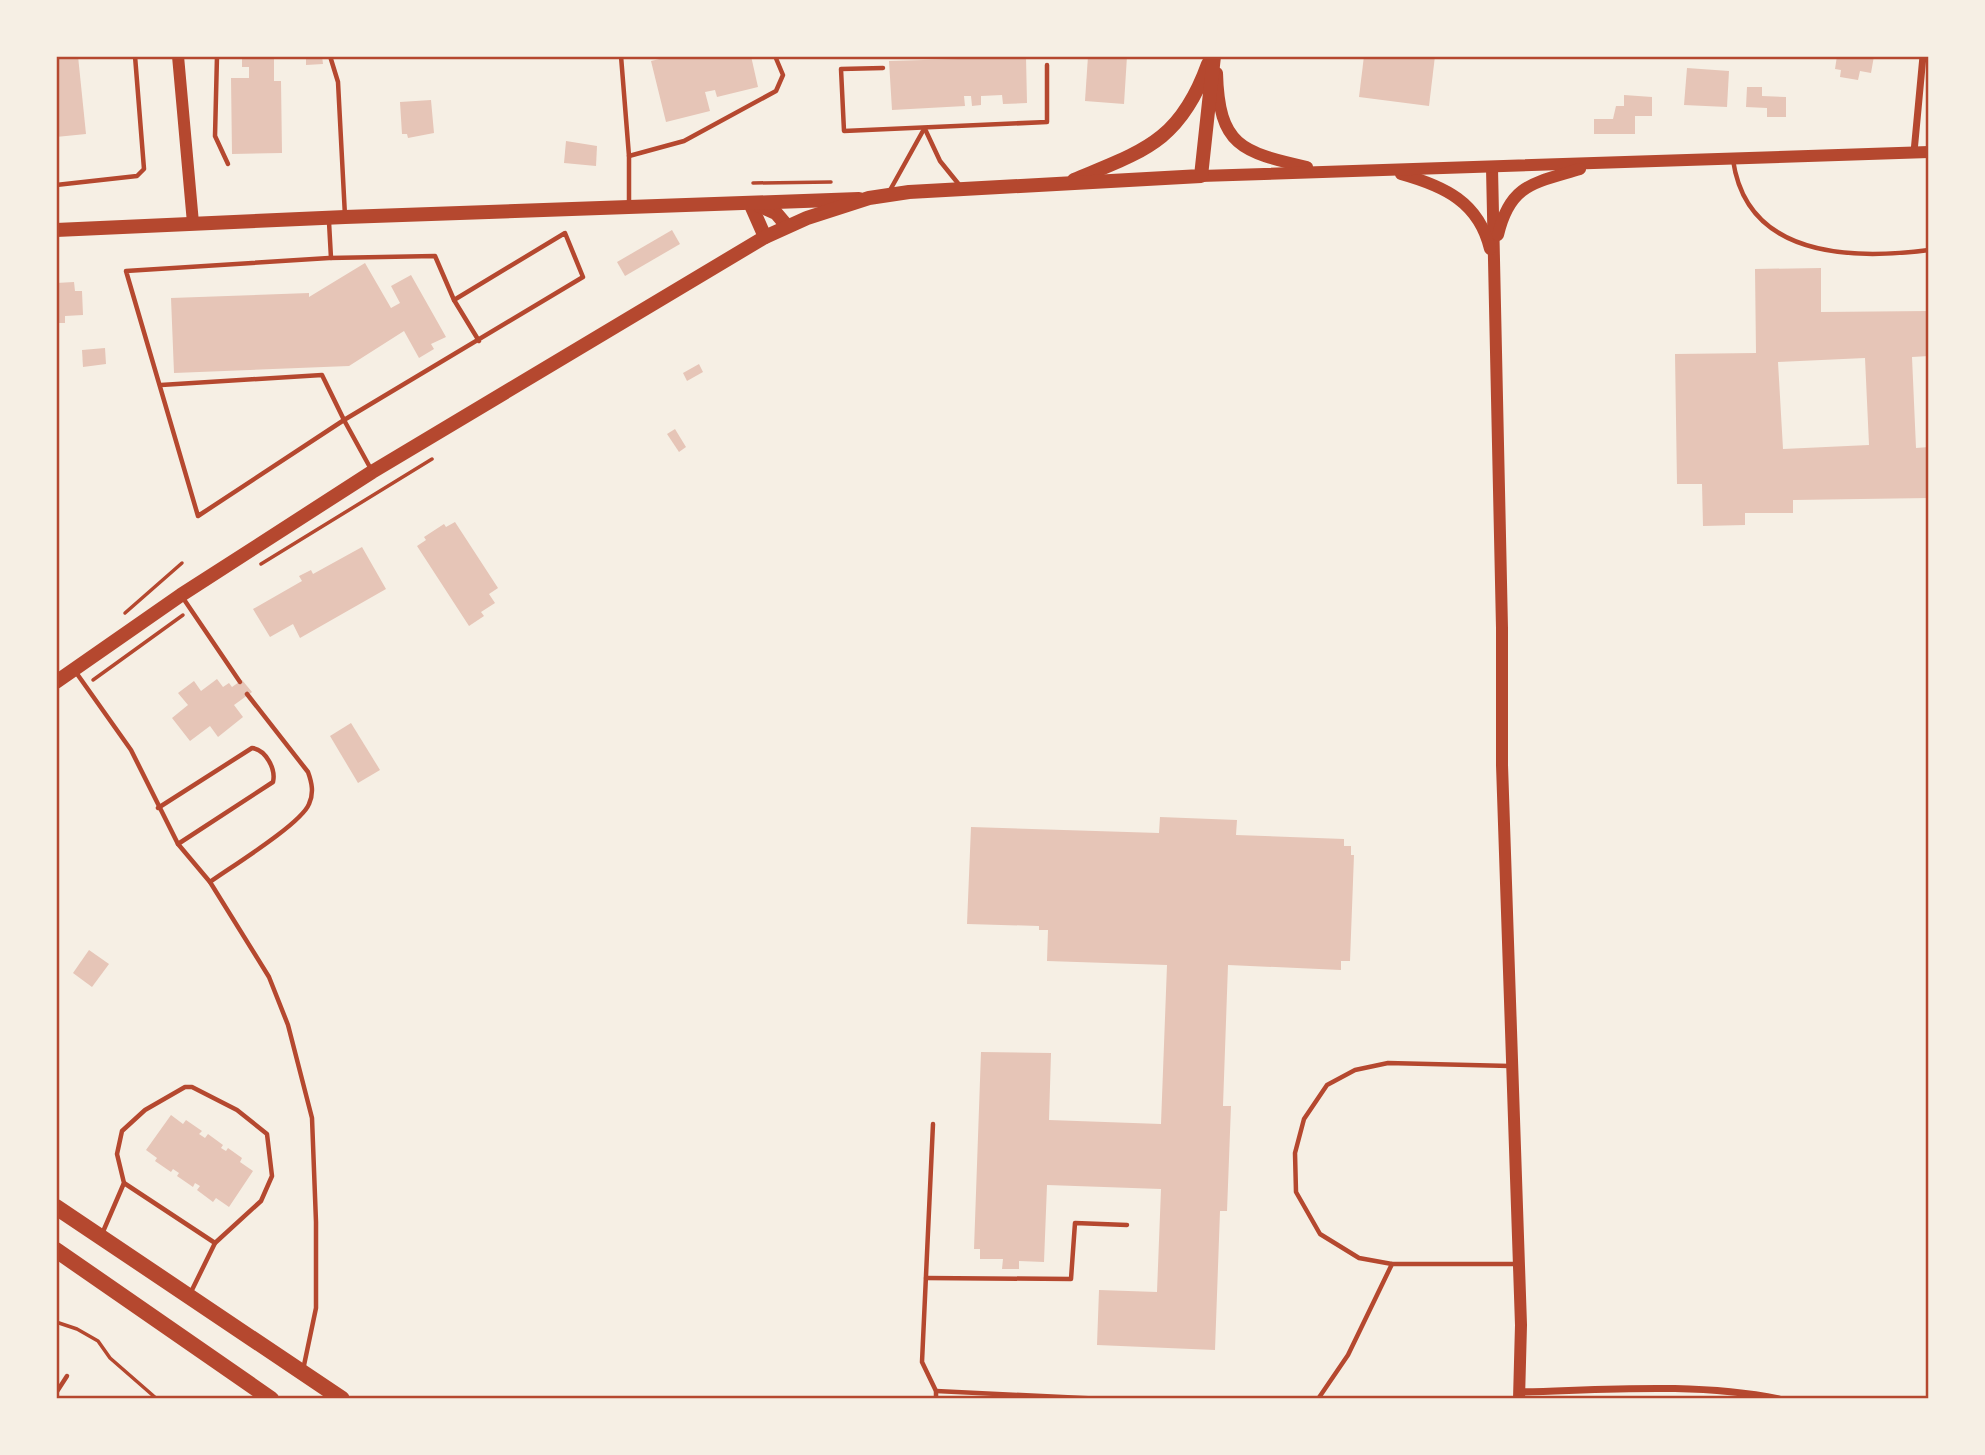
<svg xmlns="http://www.w3.org/2000/svg" width="1985" height="1455" font-family="Barlow,sans-serif">
  <style>
    .building { fill: #e6c5b7; fill-rule: evenodd }
    .lines { fill: none; stroke-linecap: round; stroke-linejoin: round }
    .path { stroke: #b5482f; stroke-width: 3.5 }
    .service { stroke: #b5482f; stroke-width: 4.5 }
    .minor { stroke: #b5482f; stroke-width: 7 }
    .tertiary { stroke: #b5482f; stroke-width: 12 }
    .secondary { stroke: #b5482f; stroke-width: 14 }
    .primary { stroke: #b5482f; stroke-width: 14 }
    .trunk { stroke: #b5482f; stroke-width: 16 }
    .neatline { fill: none; stroke: #b5482f; stroke-width: 2.5 }
  </style>
  <rect width="100%" height="100%" fill="#f6efe4"/>
  <g class="building">
    <polygon points="56,56 78,56 86,134 56,137"/>
    <polygon points="242,56 274,56 274,81 281,81 282,153 232,154 231,78 249,78 249,67 242,67"/>
    <polygon points="306,56 322,56 323,64 306,65"/>
    <polygon points="672,56 751,56 758,87 717,97 715,90 705,92 710,111 666,122 651,61"/>
    <polygon points="1088,56 1127,56 1124,104 1085,101"/>
    <polygon points="1364,56 1435,56 1429,106 1359,97"/>
    <polygon points="1837,56 1874,56 1871,73 1860,71 1858,80 1840,77 1841,70 1835,69"/>
    <polygon points="1026,57 1027,103 1003,104 1002,95 981,96 981,105 972,106 971,96 964,96 965,106 892,110 889,61"/>
    <polygon points="1687,68 1729,71 1727,107 1684,105"/>
    <polygon points="1747,87 1762,87 1762,96 1786,97 1786,117 1767,117 1767,108 1746,107"/>
    <polygon points="1624,95 1652,97 1652,116 1635,116 1635,134 1594,134 1594,119 1613,119 1616,106 1624,106"/>
    <polygon points="431,100 434,133 408,138 407,134 402,134 400,102"/>
    <polygon points="566,141 597,146 596,166 564,163"/>
    <polygon points="672,230 680,244 625,276 617,262"/>
    <polygon points="365,263 391,308 400,303 391,286 411,275 446,337 431,344 434,349 419,358 404,331 349,366 174,373 171,298 309,293 309,297"/>
    <path d="M 1821,268 L 1821,312 L 1929,311 L 1929,356 L 1912,357 L 1916,448 L 1929,447 L 1929,498 L 1793,500 L 1793,513 L 1745,513 L 1745,525 L 1703,526 L 1702,484 L 1677,484 L 1675,354 L 1756,353 L 1755,269 ZM 1865,358 L 1869,445 L 1783,449 L 1778,362 Z"/>
    <polygon points="74,282 75,291 82,291 83,315 65,316 65,323 56,323 56,283"/>
    <polygon points="105,348 106,364 83,367 82,350"/>
    <polygon points="699,364 703,372 687,381 683,373"/>
    <polygon points="675,429 686,447 679,452 667,434"/>
    <polygon points="455,522 498,588 489,594 495,603 481,612 484,616 469,626 417,546 426,540 424,537 444,524 446,527"/>
    <polygon points="362,547 386,589 300,638 293,624 270,637 253,609 302,581 299,576 311,570 313,574"/>
    <polygon points="217,679 223,687 229,683 232,687 242,680 252,692 234,705 243,717 218,737 210,726 190,741 172,718 188,705 178,693 194,681 201,691"/>
    <polygon points="351,723 380,770 358,783 330,736"/>
    <polygon points="1160,817 1237,820 1236,835 1344,839 1344,846 1351,846 1351,855 1354,855 1350,961 1341,961 1341,970 1228,965 1223,1106 1231,1106 1227,1211 1220,1211 1215,1350 1097,1345 1099,1290 1157,1292 1161,1189 1047,1185 1044,1262 1019,1261 1019,1269 1002,1269 1003,1259 980,1259 980,1249 974,1249 981,1052 1051,1053 1049,1120 1161,1124 1167,965 1047,961 1048,930 1039,930 1039,926 967,924 971,827 1159,833"/>
    <polygon points="89,950 109,964 92,987 73,973"/>
    <polygon points="171,1115 183,1124 186,1120 202,1131 199,1134 205,1138 208,1134 223,1145 221,1148 226,1151 228,1148 242,1158 240,1162 253,1171 229,1207 216,1198 213,1202 197,1190 200,1186 195,1183 193,1187 177,1176 179,1173 173,1169 171,1172 155,1161 157,1158 146,1150"/>
  </g>
  <g class="lines">
    <g class="path">
      <polyline points="753,183 831,182"/>
      <polyline points="261,564 432,459"/>
      <polyline points="125,613 182,563"/>
      <polyline points="93,680 183,615"/>
      <polyline points="56,1322 77,1329 98,1341 110,1358 157,1399"/>
    </g>
    <g class="service">
      <polyline points="217,56 215,136 228,164"/>
      <polyline points="330,56 338,82 345,216"/>
      <polyline points="621,56 629,156 629,205"/>
      <polyline points="883,68 841,69 844,131 1047,122 1047,65"/>
      <polyline points="925,129 940,161 961,187"/>
      <polyline points="629,156 684,141 776,91 783,75 775,56"/>
      <path d="M 1733,160 C 1747,258 1851,260 1929,250"/>
      <polyline points="56,185 137,176 144,169 135,56"/>
      <polyline points="889,192 924,129"/>
      <polyline points="329,222 331,258"/>
      <polyline points="454,300 479,341"/>
      <polyline points="161,385 322,375 344,420 583,277 565,233 454,300 435,256 329,258 126,271 198,516 344,420 372,471"/>
      <polyline points="183,598 240,682"/>
      <polyline points="75,671 131,750 178,844 210,882 269,977 288,1025 312,1118 316,1222 316,1308 303,1370"/>
      <path d="M 158,808 L 252,748 C 266,750 276,769 273,782 L 178,844"/>
      <path d="M 210,882 C 231,867 301,824 309,804 C 314,793 312,783 308,772 L 247,694"/>
      <polyline points="1510,1066 1388,1063 1355,1070 1327,1085 1304,1119 1295,1153 1296,1192 1320,1234 1359,1258 1392,1264 1517,1264"/>
      <polyline points="933,1124 922,1362 936,1391 936,1399"/>
      <polyline points="124,1183 215,1243"/>
      <polyline points="102,1234 124,1183 117,1154 122,1131 145,1110 185,1087 192,1087 237,1110 267,1134 272,1176 261,1201 215,1243 190,1294"/>
      <polyline points="926,1278 1071,1279 1075,1223 1127,1225"/>
      <polyline points="936,1391 1104,1399"/>
      <polyline points="56,1393 67,1376"/>
      <polyline points="1318,1399 1348,1355 1392,1264"/>
    </g>
    <g class="minor">
      <polyline points="1914,152 1923,56"/>
      <path d="M 1519,1392 C 1605,1390 1695,1382 1779,1399"/>
    </g>
    <g class="tertiary">
      <polyline points="178,56 193,223"/>
      <path d="M 1217,73 C 1219,146 1241,152 1307,167"/>
      <polyline points="1492,168 1502,628 1502,765 1521,1325 1519,1399"/>
      <path d="M 1401,174 C 1444,186 1479,202 1490,249"/>
      <polyline points="1201,176 1929,152"/>
      <path d="M 1498,235 C 1510,184 1534,183 1580,169"/>
    </g>
    <g class="secondary">
      <polyline points="750,203 765,237"/>
      <polyline points="758,205 776,213 787,226"/>
      <polyline points="56,230 345,217 859,199"/>
    </g>
    <g class="primary">
      <path d="M 1074,180 C 1143,151 1180,142 1208,64"/>
      <polyline points="56,682 181,595 372,472 765,237 807,218 869,198 909,192 1201,176 1214,56"/>
    </g>
    <g class="trunk">
      <polyline points="56,1207 342,1399"/>
      <polyline points="56,1250 271,1399"/>
    </g>
  </g>
  <rect width="1985" height="1455" fill="none" stroke="#f6efe4" stroke-width="116"/>
  <rect x="58" y="58" width="1869" height="1339" class="neatline"/>
</svg>
